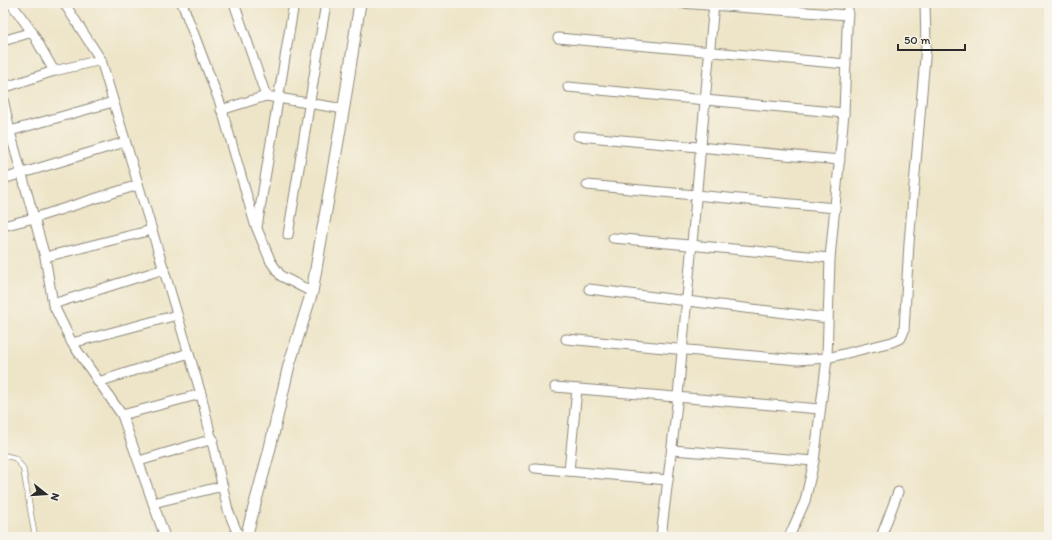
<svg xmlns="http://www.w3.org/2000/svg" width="1052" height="540" font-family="Itim,sans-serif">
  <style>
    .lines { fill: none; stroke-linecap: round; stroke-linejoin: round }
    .service-casing { stroke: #8c887a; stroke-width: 6 }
    .minor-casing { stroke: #8c887a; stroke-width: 11 }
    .tertiary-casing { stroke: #8c887a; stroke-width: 13 }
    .service { stroke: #fff; stroke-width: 4.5 }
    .minor { stroke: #fff; stroke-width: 9 }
    .tertiary { stroke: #fff; stroke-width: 11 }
  </style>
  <rect width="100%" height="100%" fill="#f7f3e8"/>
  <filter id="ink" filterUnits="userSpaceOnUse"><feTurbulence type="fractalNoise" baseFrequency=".025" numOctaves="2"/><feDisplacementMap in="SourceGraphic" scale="8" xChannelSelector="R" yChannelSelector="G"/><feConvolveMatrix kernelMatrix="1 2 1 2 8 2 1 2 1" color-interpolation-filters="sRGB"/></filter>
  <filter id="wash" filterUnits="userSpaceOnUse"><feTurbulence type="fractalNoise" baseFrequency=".012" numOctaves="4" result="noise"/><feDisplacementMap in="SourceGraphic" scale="16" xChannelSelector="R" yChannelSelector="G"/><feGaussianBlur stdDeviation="0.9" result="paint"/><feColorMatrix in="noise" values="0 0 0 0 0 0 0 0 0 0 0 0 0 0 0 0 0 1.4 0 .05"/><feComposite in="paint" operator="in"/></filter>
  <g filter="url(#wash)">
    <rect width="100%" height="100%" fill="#eee5c8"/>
  </g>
  <g filter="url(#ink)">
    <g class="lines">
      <g class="service-casing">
        <polyline id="service" points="3,455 15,458 23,468 35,537"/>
      </g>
      <g class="minor-casing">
        <g id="minor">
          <polyline points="11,3 32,32 54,71"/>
          <polyline points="64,3 101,60 201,394 228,510 239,537"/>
          <polyline points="182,3 220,103 255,224 271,262 281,276 312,292"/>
          <polyline points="234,3 266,96"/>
          <polyline points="680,3 848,15"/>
          <polyline points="558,38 846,64"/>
          <polyline points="3,41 32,32"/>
          <polyline points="568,87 844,113"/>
          <polyline points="3,88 54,71 101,60"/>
          <polyline points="3,98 10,132 45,257 53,304 72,343 122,415 165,537"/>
          <polyline points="221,110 266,96 344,109"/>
          <polyline points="3,133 113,102"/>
          <polyline points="578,136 840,160"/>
          <polyline points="3,179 125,142"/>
          <polyline points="587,185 835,208"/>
          <polyline points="3,226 34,218 138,185"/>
          <polyline points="257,227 294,3"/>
          <polyline points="288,235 326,3"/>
          <polyline points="613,238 830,258"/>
          <polyline points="45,257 152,230"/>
          <polyline points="589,289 827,318"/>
          <polyline points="53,304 164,269"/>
          <polyline points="566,339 798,360 827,358 892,342 901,338 904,331 909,243 926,46 925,3"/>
          <polyline points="72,343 177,315"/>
          <polyline points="98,382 189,353"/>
          <polyline points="555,387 820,409"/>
          <polyline points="122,415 201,394"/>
          <polyline points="672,450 814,461"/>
          <polyline points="139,461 213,439"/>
          <polyline points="535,468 668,480"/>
          <polyline points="569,471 577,389"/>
          <polyline points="153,503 223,486"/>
          <polyline points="661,537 678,396 714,3"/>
          <polyline points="789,537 805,501 814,461 827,358 830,258 844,113 848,3"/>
          <polyline points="881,537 898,492"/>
        </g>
      </g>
      <g class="tertiary-casing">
        <polyline id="tertiary" points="246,537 269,452 289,365 312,292 344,106 360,3"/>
      </g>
      <use href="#service" class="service"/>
      <use href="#minor" class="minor"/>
      <use href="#tertiary" class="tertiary"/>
    </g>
  </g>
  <rect width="1052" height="540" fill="none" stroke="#f7f3e8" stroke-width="16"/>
  <g transform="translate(46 494) rotate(107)" stroke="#f7f3e8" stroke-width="3" paint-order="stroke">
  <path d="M0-3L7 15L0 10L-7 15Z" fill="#2b2b2b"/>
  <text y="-6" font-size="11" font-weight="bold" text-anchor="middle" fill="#2b2b2b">N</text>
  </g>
  <path d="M898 44v6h67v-6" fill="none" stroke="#2b2b2b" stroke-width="2"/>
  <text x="904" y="44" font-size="12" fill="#2b2b2b" stroke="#f7f3e8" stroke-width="3" paint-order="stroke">50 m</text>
</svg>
